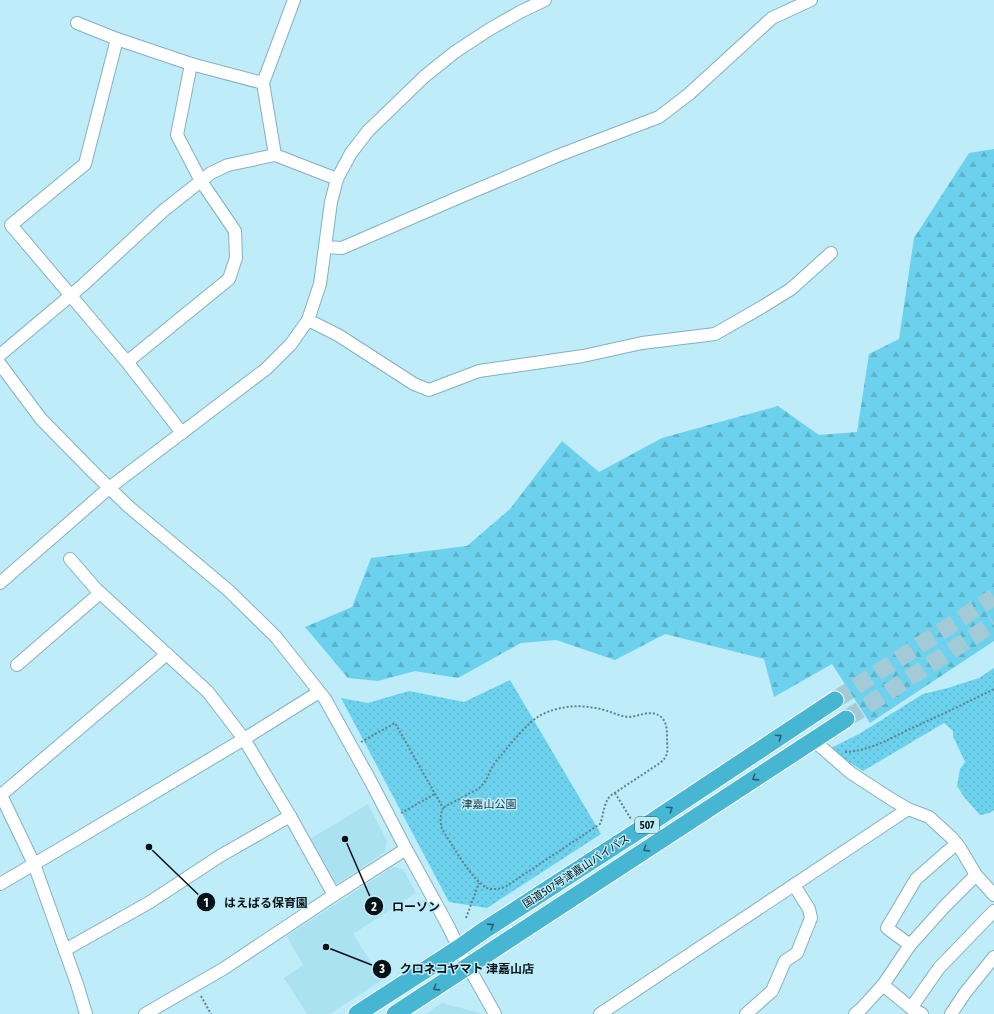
<svg xmlns="http://www.w3.org/2000/svg" width="994" height="1014" font-family="'Fira Sans Condensed','Noto Sans JP',sans-serif">
  <style>
    .built { fill: #abe2f2 }
    .forest { fill: url(#forest-firs) }
    .park { fill: url(#park-dots) }
    .lines { fill: none; stroke-linecap: round; stroke-linejoin: round }
    .highway-tunnel { stroke: #a3cbd7; stroke-width: 17; stroke-dasharray: 17 8; stroke-linecap: butt }
    .minor-casing { stroke: #85b0bd; stroke-width: 14 }
    .highway-casing { stroke: #fff; stroke-width: 19 }
    .path { stroke: #62818a; stroke-width: 2; stroke-dasharray: 2 2; stroke-linecap: butt }
    .minor { stroke: #fff; stroke-width: 12 }
    .highway { stroke: #46b6d3; stroke-width: 17 }
    .oneway { stroke: #246475 }
    .labels { text-anchor: middle; stroke-width: 3; stroke-linejoin: round; paint-order: stroke }
    .shield { fill: #bfecf9; stroke: #3b535b; stroke-width: 1 }
    .shield-label { font-size: 10px; font-weight: bold; fill: #031217 }
    .park-label { font-size: 11px; fill: #21383f; stroke: #bfecf9 }
    .street-label { font-size: 11px; fill: #031217; stroke: #bfecf9 }
    .leader { fill: none; stroke: #031217; stroke-width: 1.5 }
    .callout-dot { fill: #031217; stroke: #bfecf9; stroke-width: 1.5 }
    .mark-label { font-size: 12px; text-anchor: middle; font-weight: bold; fill: #fff }
    .callout-label { font-size: 12px; text-anchor: middle; font-weight: bold; fill: #031217; stroke: #bfecf9; stroke-width: 3; stroke-linejoin: round; paint-order: stroke }
  </style>
  <defs>
    <pattern id="forest-firs" width="22" height="20" patternUnits="userSpaceOnUse"><rect width="22" height="20" fill="#6bd1ed"/><path d="M5 1l3.5 6h-7zM16 11l3.5 6h-7z" fill="#5bb2ca"/></pattern>
    <pattern id="park-dots" width="8" height="8" patternUnits="userSpaceOnUse"><rect width="8" height="8" fill="#6bd1ed"/><path d="M2 2h.1M6 6h.1" fill="none" stroke="#5bb2ca" stroke-width="1.8" stroke-linecap="round"/></pattern>
  </defs>
  <rect width="100%" height="100%" fill="#bfecf9"/>
  <g class="built">
    <polygon points="368,804 387,841 385,852 338,883 332,881 310,839"/>
    <polygon points="393,867 403,869 416,893 353,934 382,980 330,1014 307,1014 284,978 303,965 287,936"/>
    <polygon points="442,1003 480,1013 480,1014 426,1014"/>
  </g>
  <polygon class="forest" points="994,149 994,641 870,723 832,664 774,697 764,659 665,634 615,660 556,640 521,643 458,678 415,671 378,681 348,678 305,627 352,607 371,558 467,546 510,509 562,441 599,472 662,438 778,406 819,435 857,432 869,354 899,339 914,238 969,153"/>
  <g class="park">
    <polygon points="994,668 994,810 990,813 980,815 964,797 957,786 960,769 965,762 953,736 953,731 944,723 863,771 840,756 831,748 859,734 923,694 948,688 979,678"/>
    <polygon points="510,680 601,834 487,908 449,902 341,698 368,703 409,691 464,702"/>
  </g>
  <g class="lines">
    <g class="highway-tunnel">
      <polyline points="835,700 994,597"/>
      <polyline points="846,719 994,623"/>
    </g>
    <g class="minor-casing">
      <g id="minor">
        <polyline points="77,23 117,39"/>
        <polyline points="191,64 263,83"/>
        <polyline points="275,155 263,83 294,0"/>
        <polyline points="325,247 342,248 462,196 557,156 659,117 689,94 772,18 811,0"/>
        <polyline points="308,320 338,335 414,384 429,390 479,371 583,356 642,343 715,334 762,307 791,289 831,253"/>
        <polyline points="0,355 83,285 163,211 211,173 228,165 275,155 337,179"/>
        <polyline points="127,362 229,279 236,258 235,231 201,181 177,135 191,64 117,39 85,164 11,225 127,362 182,433"/>
        <polyline points="0,364 41,419 94,473 129,507 228,590 276,637 325,699 370,780 406,849 446,922 468,966 495,1014"/>
        <polyline points="70,559 96,589 208,692 244,739 319,692"/>
        <polyline points="0,583 109,488 266,369 291,344 308,320 320,284 331,202 337,179 351,153 368,131 425,76 455,52 490,29 520,12 545,0"/>
        <polyline points="17,665 100,593"/>
        <polyline points="813,740 851,773 891,799 908,809 929,817 952,838 960,848 976,875 994,895"/>
        <polyline points="0,884 75,840 244,739 290,816 334,895"/>
        <polyline points="910,945 887,928 916,879 956,844"/>
        <polyline points="65,950 150,902 220,856 290,816"/>
        <polyline points="883,985 910,945 945,906 976,875"/>
        <polyline points="911,1008 939,968 994,911"/>
        <polyline points="86,1014 77,984 34,864 1,795 167,654"/>
        <polyline points="145,1014 223,969 334,895 406,849"/>
        <polyline points="600,1014 908,809"/>
        <polyline points="746,1014 772,991 785,961 797,953 811,918 809,909 794,885"/>
        <polyline points="855,1014 862,1008 883,985 911,1008 922,1014"/>
        <polyline points="951,1014 965,993 994,957"/>
      </g>
    </g>
    <g class="highway-casing">
      <g id="highway">
        <polyline points="357,1014 459,948 483,931 647,825 835,700"/>
        <polyline points="395,1014 846,719"/>
      </g>
    </g>
    <g class="path">
      <path d="M 361,742 L 395,723 L 443,808 C 440,816 440,821 442,829 C 451,843 473,882 487,888 C 493,890 499,889 505,887 L 600,824 C 604,814 603,805 610,796 L 660,763 C 668,756 668,752 667,742 C 667,733 668,722 660,716 C 649,709 639,717 628,717 C 619,716 612,712 604,710 C 583,704 561,705 541,715 C 526,723 508,748 496,761 C 488,772 489,780 478,789 L 448,805 L 443,808"/>
      <path d="M 845,752 C 870,751 891,738 914,727 C 941,715 968,702 994,689"/>
      <polyline points="615,793 631,819"/>
      <polyline points="401,813 435,794"/>
      <polyline points="466,918 479,883"/>
      <polyline points="201,996 211,1014"/>
    </g>
    <use href="#minor" class="minor"/>
    <use href="#highway" class="highway"/>
  </g>
  <defs><path id="oneway-chevron" d="M-2-3.5L2.5 0L-2 3.5" fill="none" stroke-width="1.6" stroke-linecap="round" stroke-linejoin="round"/></defs>
  <g class="oneway">
    <use href="#oneway-chevron" transform="translate(779 737) rotate(-34)"/>
    <use href="#oneway-chevron" transform="translate(755 778) rotate(147)"/>
    <use href="#oneway-chevron" transform="translate(670 809) rotate(-34)"/>
    <use href="#oneway-chevron" transform="translate(646 849) rotate(147)"/>
    <use href="#oneway-chevron" transform="translate(491 926) rotate(-33)"/>
    <use href="#oneway-chevron" transform="translate(436 988) rotate(147)"/>
  </g>
  <g class="labels">
    <rect class="shield" x="635" y="817" width="24" height="16" rx="3"/>
    <g class="shield-label">
      <text x="647" y="829">507</text>
    </g>
    <g class="park-label">
      <text x="489" y="808">津嘉山公園</text>
    </g>
    <g class="street-label">
      <text transform="translate(576 871) rotate(-33)" y="4">国道507号津嘉山バイパス</text>
    </g>
  </g>
  <path class="leader" d="M149 847L206 902M345 839L374 906M326 947L382 969"/>
  <g class="callout-dot">
    <circle cx="149" cy="847" r="4"/>
    <circle cx="345" cy="839" r="4"/>
    <circle cx="326" cy="947" r="4"/>
    <circle cx="206" cy="902" r="10"/>
    <circle cx="374" cy="906" r="10"/>
    <circle cx="382" cy="969" r="10"/>
  </g>
  <g class="mark-label">
    <text x="206" y="907">1</text>
    <text x="374" y="911">2</text>
    <text x="382" y="973">3</text>
  </g>
  <g class="callout-label">
    <text x="266" y="907">はえばる保育園</text>
    <text x="416" y="911">ローソン</text>
    <text x="467" y="973">クロネコヤマト 津嘉山店</text>
  </g>
</svg>
